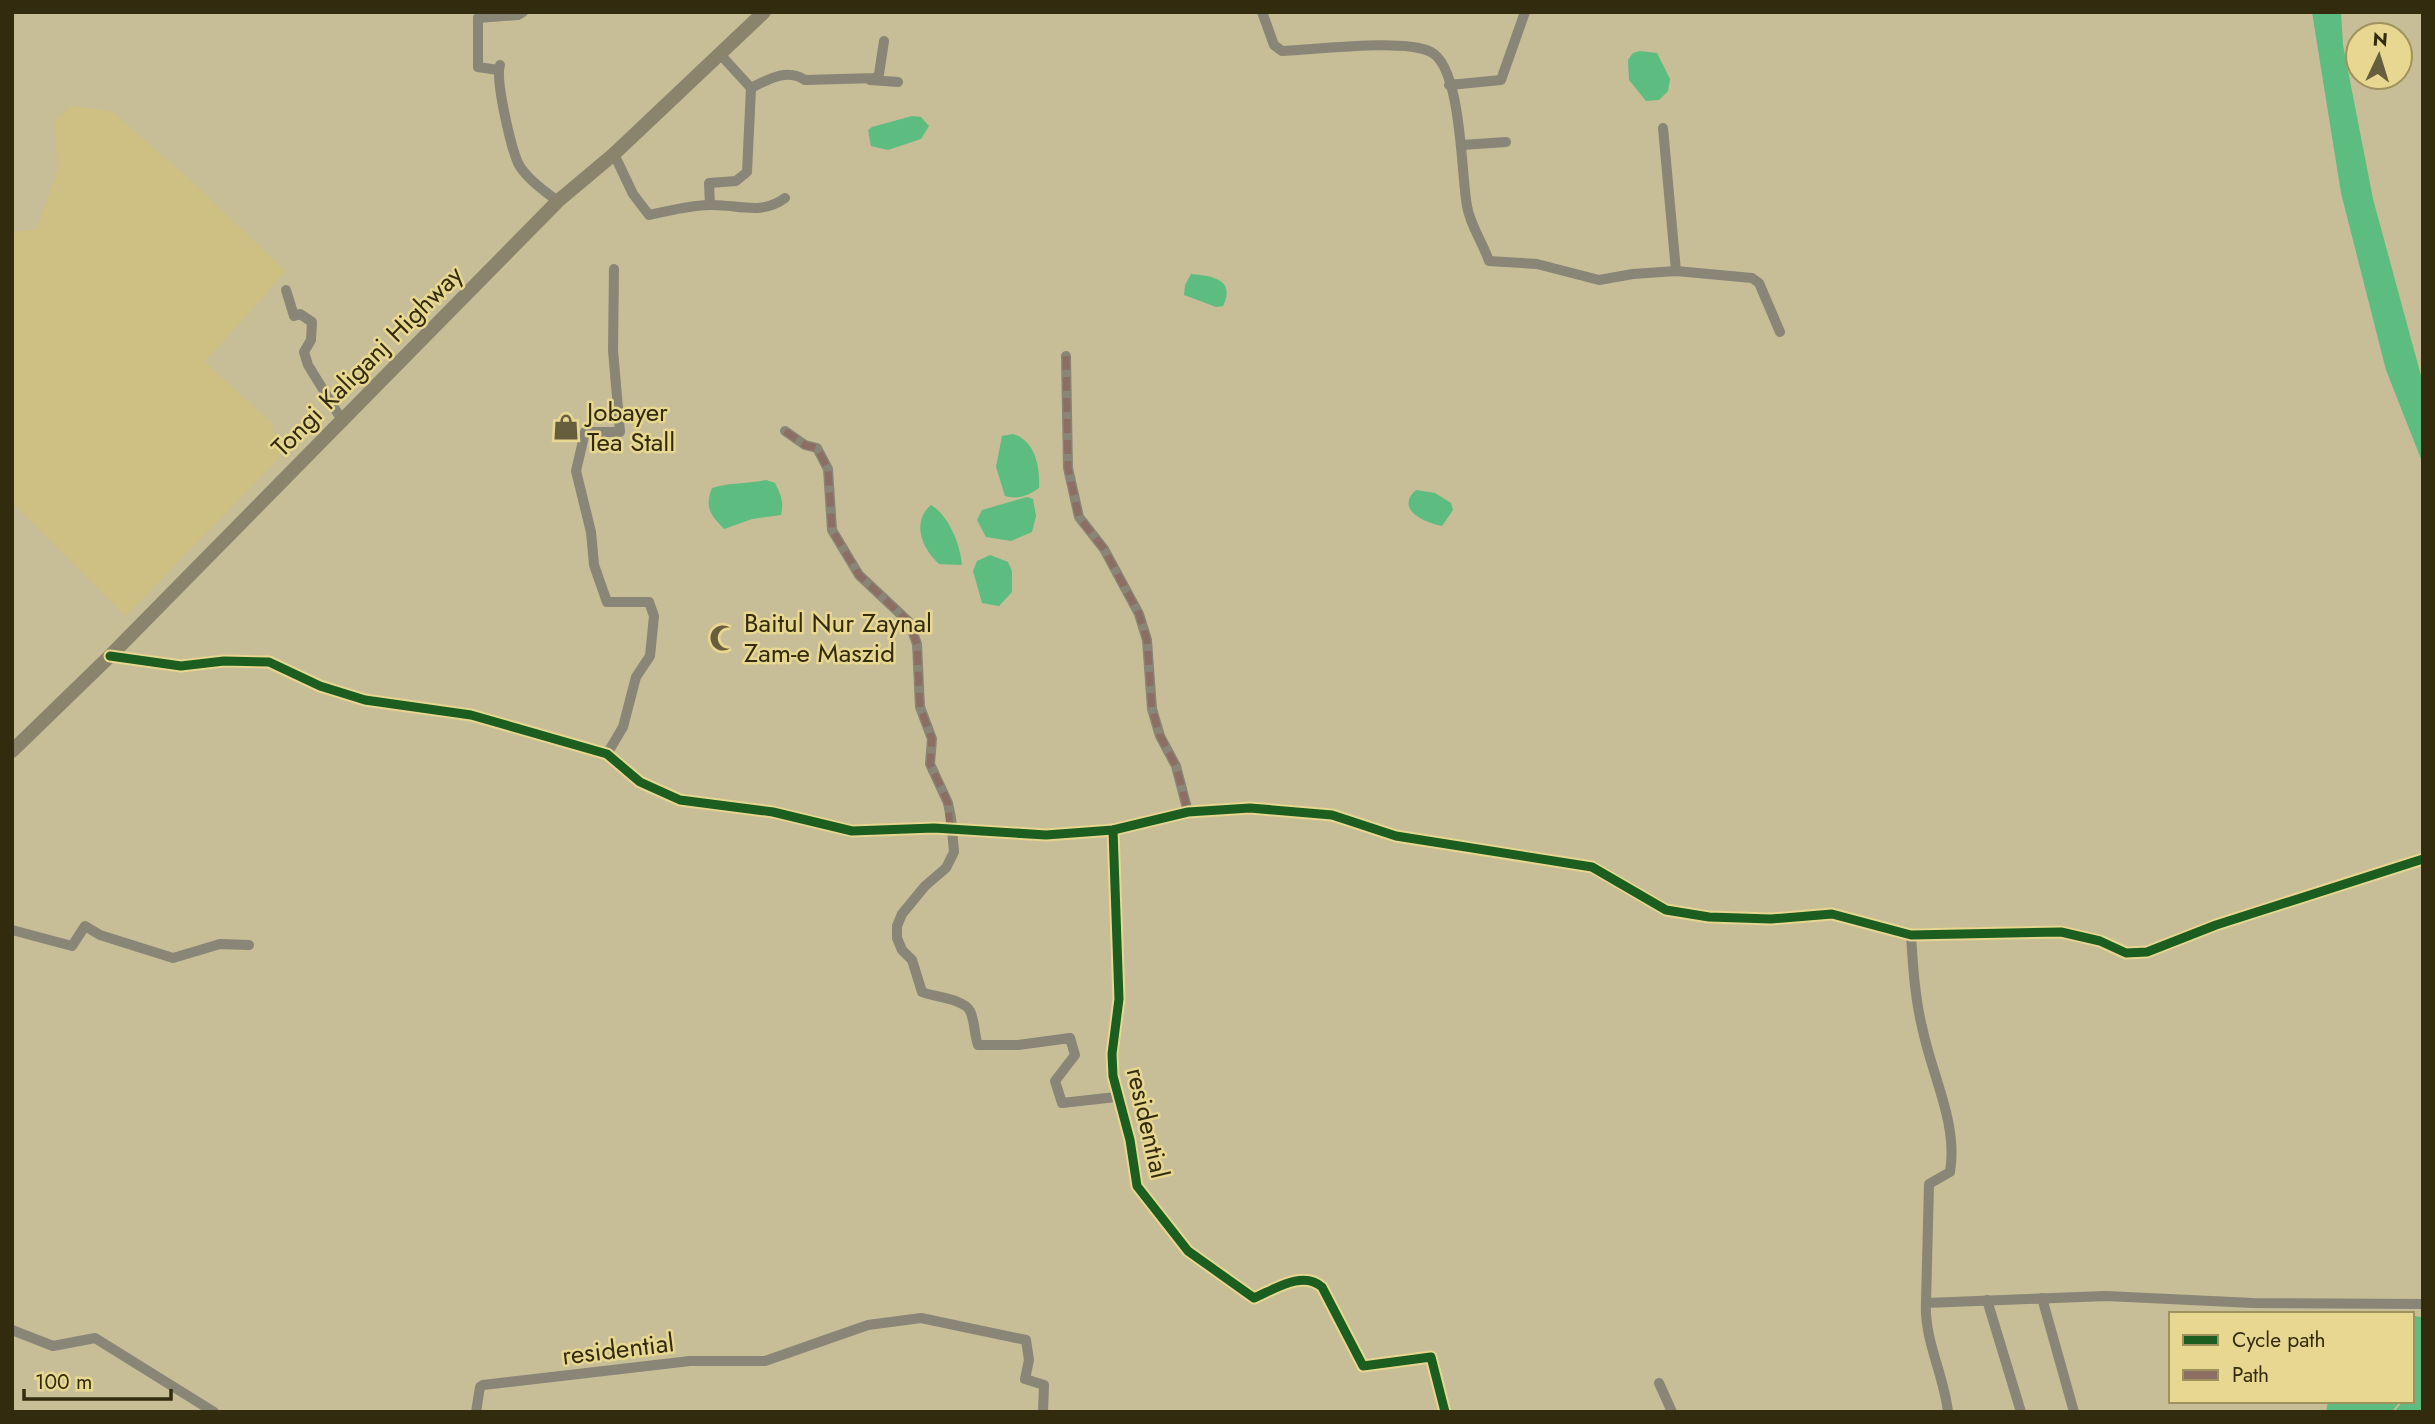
<svg xmlns="http://www.w3.org/2000/svg" width="2435" height="1424" font-family="Jost,sans-serif">
  <style>
    .built { fill: #cebf82 }
    .water { fill: #5dbc7f }
    .lines { fill: none; stroke-linecap: round; stroke-linejoin: round }
    .minor { stroke: #898577; stroke-width: 10 }
    .tertiary { stroke: #898577; stroke-width: 12 }
    .primary { stroke: #8a846c; stroke-width: 14 }
    .quiet { stroke: #8d6e63; stroke-width: 7; stroke-dasharray: 14 7; stroke-linecap: butt }
    .cycleway-casing { stroke: #e8d790; stroke-width: 13 }
    .cycleway { stroke: #1b5e20; stroke-width: 9 }
    .labels { text-anchor: middle; stroke-width: 5; stroke-linejoin: round; paint-order: stroke }
    .street-label { font-size: 26px; fill: #322b0d; stroke: #e8d790 }
    .poi-label { font-size: 26px; fill: #322b0d; stroke: #e8d790; text-anchor: start }
  </style>
  <rect width="100%" height="100%" fill="#c7bd97"/>
  <polygon class="built" points="71,106 111,111 184,174 286,271 205,362 272,423 280,457 126,616 12,503 12,232 37,229 57,172 56,120"/>
  <g class="water">
    <polygon points="2312,12 2341,12 2343,45 2373,199 2423,383 2423,464 2386,370 2341,193"/>
    <polygon points="1640,51 1657,53 1670,79 1668,91 1659,100 1646,101 1629,80 1628,60 1633,53"/>
    <polygon points="912,116 921,117 929,126 921,139 888,150 871,146 868,130 872,127"/>
    <path d="M 1191,274 C 1212,276 1236,279 1223,306 L 1216,307 L 1184,295 L 1185,285 Z"/>
    <path d="M 1013,434 C 1035,441 1040,466 1039,488 C 1029,495 1019,500 1005,496 L 996,467 L 1002,436 Z"/>
    <path d="M 766,480 L 775,483 C 781,495 784,501 781,515 L 752,519 L 724,529 C 711,515 704,508 712,488 C 729,482 748,484 766,480 Z"/>
    <path d="M 1416,490 L 1435,493 L 1451,503 L 1453,510 L 1442,526 C 1426,523 1394,510 1416,490 Z"/>
    <polygon points="1027,497 1033,499 1036,516 1032,532 1011,541 986,537 977,520 982,510"/>
    <path d="M 931,505 C 949,516 960,544 962,565 L 939,564 C 922,549 911,522 931,505 Z"/>
    <polygon points="990,555 1008,562 1012,571 1012,592 999,606 982,603 973,571 977,561"/>
    <polygon points="2412,1315 2423,1318 2423,1412 2394,1412 2403,1401 2412,1401 2415,1384 2412,1386"/>
    <polygon points="2328,1401 2400,1401 2392,1412 2326,1412"/>
  </g>
  <g class="lines">
    <g class="minor">
      <path d="M 1262,12 L 1274,45 L 1282,51 C 1316,50 1403,38 1431,52 C 1462,68 1461,175 1467,206 C 1470,225 1483,243 1489,261 L 1537,264 L 1599,280 L 1633,274 L 1676,271 L 1752,278 L 1759,283 L 1780,332"/>
      <path d="M 500,65 C 495,80 511,147 518,163 C 525,177 545,192 558,201"/>
      <polyline points="498,70 478,67 478,18 518,15 523,12"/>
      <polyline points="870,80 898,82"/>
      <polyline points="1449,85 1501,80 1525,12"/>
      <path d="M 751,88 C 769,79 787,68 805,80 L 876,78 L 879,74 L 884,41"/>
      <polyline points="1663,128 1676,271"/>
      <polyline points="1462,145 1506,142"/>
      <path d="M 614,154 L 633,194 L 649,215 C 669,211 690,205 710,205 C 737,204 761,216 785,198"/>
      <polyline points="710,205 709,183 736,181 747,172 751,88 719,53"/>
      <polyline points="286,290 294,316 300,314 312,322 311,340 304,352 308,365 343,422"/>
      <polyline points="1066,356 1068,468 1079,517 1104,549 1139,614 1147,640 1152,709 1160,736 1176,766 1188,812"/>
      <path d="M 785,431 L 805,445 L 817,448 L 828,469 L 832,530 L 859,575 L 909,622 L 917,644 L 920,707 L 932,739 L 930,764 L 948,803 L 951,818 L 954,852 L 946,868 L 925,886 L 902,914 L 897,926 L 897,938 L 902,950 L 912,960 L 922,992 C 934,997 964,999 970,1011 C 975,1021 974,1034 978,1045 L 1018,1045 L 1070,1038 L 1075,1055 L 1055,1081 L 1062,1103 L 1116,1097"/>
      <polyline points="607,754 623,727 636,677 650,656 654,616 649,602 607,602 594,565 591,532 576,471 585,432 620,432 613,350 614,269"/>
      <path d="M 1113,830 L 1119,999 L 1112,1054 L 1113,1076 L 1130,1140 L 1137,1186 L 1188,1251 L 1254,1298 C 1275,1289 1303,1270 1322,1287 L 1363,1366 L 1431,1357 L 1445,1412"/>
      <polyline points="12,930 72,946 85,926 100,935 173,958 220,944 249,945"/>
      <path d="M 1911,935 C 1913,967 1915,1000 1923,1031 C 1933,1078 1958,1124 1950,1172 L 1929,1184 L 1926,1303"/>
      <polyline points="2042,1298 2074,1412"/>
      <polyline points="1987,1300 2021,1412"/>
      <polyline points="12,1330 53,1346 95,1338 214,1412"/>
      <polyline points="1659,1383 1672,1412"/>
      <polyline points="476,1412 480,1387 483,1385 690,1361 765,1361 868,1325 921,1318 1026,1340 1029,1360 1025,1379 1044,1385 1043,1412"/>
      <path d="M 1948,1412 C 1944,1375 1924,1340 1926,1303 L 2106,1296 L 2253,1303 L 2423,1304"/>
    </g>
    <polyline class="tertiary" points="110,656 181,666 224,661 269,662 320,686 365,700 471,715 607,754 640,782 680,800 773,812 852,831 934,828 1046,835 1113,830 1188,812 1250,808 1332,815 1396,836 1592,867 1666,910 1709,917 1771,919 1832,914 1911,935 2061,932 2100,941 2126,953 2147,952 2216,925 2423,859"/>
    <polyline class="primary" points="12,751 110,656 558,201 614,154 764,12"/>
    <g class="quiet">
      <polyline points="1066,356 1068,468 1079,517 1104,549 1139,614 1147,640 1152,709 1160,736 1176,766 1188,812"/>
      <polyline points="785,431 805,445 817,448 828,469 832,530 859,575 909,622 917,644 920,707 932,739 930,764 948,803 950,830"/>
    </g>
    <g class="cycleway-casing">
      <g id="cycleway">
        <polyline points="110,656 181,666 224,661 269,662 320,686 365,700 471,715 607,754 640,782 680,800 773,812 852,831 934,828 1046,835 1113,830 1188,812 1250,808 1332,815 1396,836 1592,867 1666,910 1709,917 1771,919 1832,914 1911,935 2061,932 2100,941 2126,953 2147,952 2216,925 2423,859"/>
        <path d="M 1113,830 L 1119,999 L 1112,1054 L 1113,1076 L 1130,1140 L 1137,1186 L 1188,1251 L 1254,1298 C 1275,1289 1303,1270 1322,1287 L 1363,1366 L 1431,1357 L 1445,1412"/>
      </g>
    </g>
    <use href="#cycleway" class="cycleway"/>
  </g>
  <defs>
    <g id="shop-bare" transform="scale(2.1)"><path d="M-5-2.5h2.3a2.7 3.5 0 0 1 5.4 0H5L5.5 6h-11ZM-1.5-2.5h3a1.5 2.3 0 0 0-3 0Z" fill="#665e3d" stroke="#e8d790" stroke-width="2.5" paint-order="stroke"/></g>
    <g id="mosque-bare" transform="scale(2.1)"><path d="M3.5-4.9A6 6 0 1 0 3.5 4.9A5 5 0 1 1 3.5-4.9Z" fill="#665e3d" stroke="#e8d790" stroke-width="2.5" paint-order="stroke"/></g>
  </defs>
  <g fill-rule="evenodd">
    <use href="#shop-bare" x="566" y="427"/>
    <use href="#mosque-bare" x="723" y="638"/>
  </g>
  <g class="labels">
    <g class="street-label">
      <text transform="translate(367 361) rotate(-45)" y="9">Tongi Kaliganj Highway</text>
      <text transform="translate(1148 1123) rotate(77)" y="9">residential</text>
      <text transform="translate(618 1349) rotate(-7)" y="9">residential</text>
    </g>
    <g class="poi-label">
      <text x="587" y="421">Jobayer<tspan x="587" dy="30">Tea Stall</tspan></text>
      <text x="744" y="632">Baitul Nur Zaynal<tspan x="744" dy="30">Zam-e Maszid</tspan></text>
    </g>
  </g>
  <rect width="2435" height="1424" fill="none" stroke="#322b0d" stroke-width="28"/>
  <rect x="2169" y="1312" width="245" height="91" fill="#e8d790" stroke="#9f925c" stroke-width="2"/>
  <rect x="2183" y="1335" width="35" height="10" fill="#1b5e20" stroke="#9f925c" stroke-width="2"/>
  <text x="2232" y="1347" font-size="21" fill="#322b0d">Cycle path</text>
  <rect x="2183" y="1370" width="35" height="10" fill="#8d6e63" stroke="#9f925c" stroke-width="2"/>
  <text x="2232" y="1382" font-size="21" fill="#322b0d">Path</text>
  <g transform="translate(2379 56) rotate(4)"><circle r="33" fill="#e8d790" stroke="#9f925c" stroke-width="2"/>
  <path d="M0-5L12 26L0 18L-12 26Z" fill="#665e3d"/>
  <text y="-10" font-size="19" font-weight="bold" text-anchor="middle" fill="#322b0d">N</text>
  </g>
  <path d="M24 1389v10h147v-10" fill="none" stroke="#322b0d" stroke-width="3.5"/>
  <text x="35" y="1389" font-size="21" fill="#322b0d" stroke="#e8d790" stroke-width="5" paint-order="stroke">100 m</text>
</svg>
